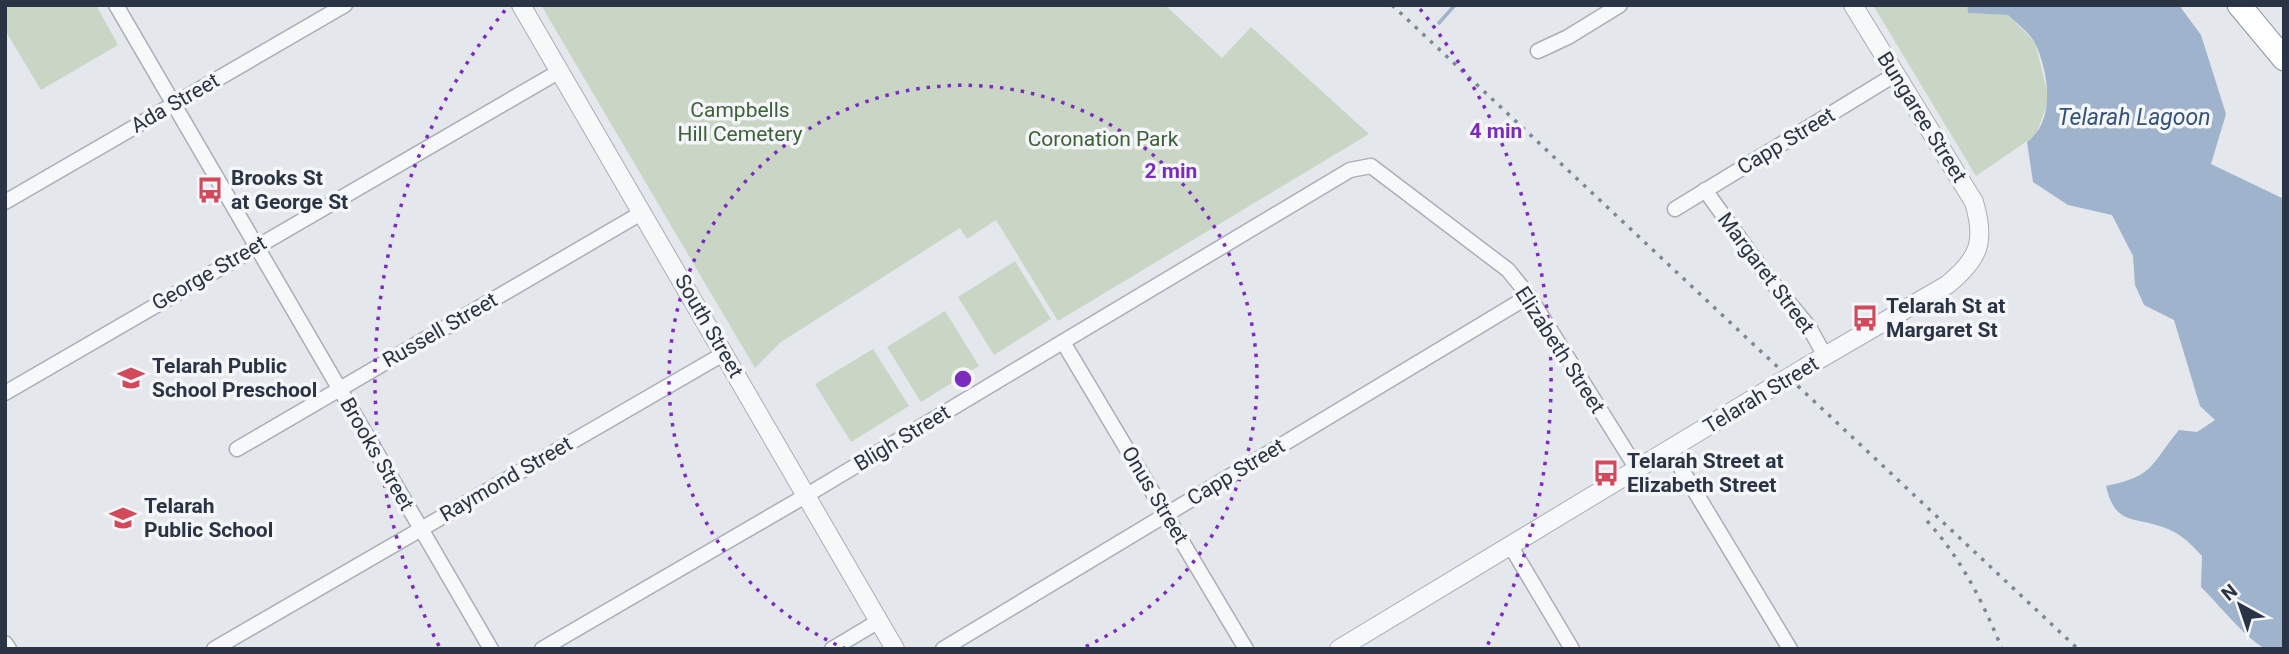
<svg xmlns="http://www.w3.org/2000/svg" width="2289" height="654" font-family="Roboto,sans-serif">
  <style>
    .green { fill: #c9d6c5 }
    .water { fill: #9fb4cc }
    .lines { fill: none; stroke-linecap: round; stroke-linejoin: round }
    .stream { stroke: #9fb4cc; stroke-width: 3.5 }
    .minor-casing { stroke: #a9aeb7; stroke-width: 17 }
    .tertiary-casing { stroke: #a9aeb7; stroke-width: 20 }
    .trunk-casing { stroke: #8b94a3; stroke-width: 25 }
    .minor { stroke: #f7f8fa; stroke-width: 14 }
    .tertiary { stroke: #f7f8fa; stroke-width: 18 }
    .trunk { stroke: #fff; stroke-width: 23 }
    .rail { stroke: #7d8696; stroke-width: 3.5; stroke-dasharray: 3.5 7; stroke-linecap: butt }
    .tertiary-bridge-casing { stroke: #a9aeb7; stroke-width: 20; stroke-linecap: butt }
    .tertiary-bridge { stroke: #f7f8fa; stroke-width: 18 }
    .ring { fill: none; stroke: #7b2cbf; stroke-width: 3.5; stroke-dasharray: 3.5 7 }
    .labels { text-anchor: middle; stroke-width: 7; stroke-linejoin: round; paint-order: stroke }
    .street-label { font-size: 21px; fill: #2b3445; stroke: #f4f6f9 }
    .park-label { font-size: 21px; fill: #3f6138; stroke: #f4f6f9 }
    .poi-label { font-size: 21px; font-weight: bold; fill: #2b3445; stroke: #f4f6f9; text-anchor: start }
    .water-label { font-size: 23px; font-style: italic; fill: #34527a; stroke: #f4f6f9 }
    .centre { fill: #7b2cbf; stroke: #f4f6f9; stroke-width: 3.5 }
    .ring-label { font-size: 21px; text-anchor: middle; font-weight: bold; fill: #7b2cbf; stroke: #f4f6f9; stroke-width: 7; stroke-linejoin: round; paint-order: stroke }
  </style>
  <rect width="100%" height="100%" fill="#e4e7ec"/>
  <g class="green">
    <polygon points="5,5 96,5 118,45 41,90 5,30"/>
    <polygon points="541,5 1165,5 1222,58 1251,27 1369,134 1058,321 996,220 967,239 960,228 781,342 755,368"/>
    <polygon points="1873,5 1967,5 1968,13 2008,15 2035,42 2049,99 2036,135 1976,176"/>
    <polygon points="1015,261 1051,319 994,355 958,297"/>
    <polygon points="945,311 979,366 921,402 887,347"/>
    <polygon points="873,349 909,406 851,442 815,384"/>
  </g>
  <path class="water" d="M 1967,5 L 2179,5 L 2201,35 L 2226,114 L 2211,164 L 2284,199 L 2284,649 C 2279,649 2271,650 2267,649 C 2249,643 2216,601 2201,587 L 2202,556 C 2191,544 2182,535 2168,529 C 2135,515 2116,528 2106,486 C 2155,476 2150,465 2179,430 L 2197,432 L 2215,420 L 2200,406 L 2174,320 L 2144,305 L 2135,285 L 2133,256 L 2112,215 L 2068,205 L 2033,182 L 2027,142 C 2056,121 2049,73 2035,43 C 2030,33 2016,23 2008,15 L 1968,13 Z"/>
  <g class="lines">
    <polyline class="stream" points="1439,23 1455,5"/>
    <g class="minor-casing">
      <g id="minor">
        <polyline points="116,5 491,649"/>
        <polyline points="1538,51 1568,37 1620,5"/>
        <polyline points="1705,190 1766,275 1809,327 1825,356"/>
        <polyline points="5,202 345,5"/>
        <polyline points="1675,209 1896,74"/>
        <polyline points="1063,342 1246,649"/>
        <polyline points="5,393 560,71"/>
        <polyline points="237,449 643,212"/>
        <polyline points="1670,450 1790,649"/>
        <polyline points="1510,545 1572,649"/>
        <polyline points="5,643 9,649"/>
        <polyline points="214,649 725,353"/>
        <polyline points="542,649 807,495 1350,170 1371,166 1508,270 1529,296 1637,469"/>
        <polyline points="832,649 879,621"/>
        <polyline points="943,649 1529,296"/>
      </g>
    </g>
    <g class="tertiary-casing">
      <g id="tertiary">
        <polyline points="521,5 895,649"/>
        <path d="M 1806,367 L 1947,285 C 1979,259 1986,242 1974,202 L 1853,5"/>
        <polyline points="1339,649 1751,400"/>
      </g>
    </g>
    <g class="trunk-casing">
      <polyline id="trunk" points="2239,5 2284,59"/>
    </g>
    <use href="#minor" class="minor"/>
    <use href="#tertiary" class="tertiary"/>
    <use href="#trunk" class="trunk"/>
    <g class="rail">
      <polyline points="1392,5 2078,649"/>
      <path d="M 1927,521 C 1961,558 1983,602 2002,649"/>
    </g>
    <g class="tertiary-bridge-casing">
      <polyline id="tertiary-bridge" points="1751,400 1806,367"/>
    </g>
    <use href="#tertiary-bridge" class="tertiary-bridge"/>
  </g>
  <g class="ring">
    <path d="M846 649A294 294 0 1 1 1080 649"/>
    <path d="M439 646A588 588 0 0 1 506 9M1420 9A588 588 0 0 1 1487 646"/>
  </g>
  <defs>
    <g id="bus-bare" transform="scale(2.1)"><path d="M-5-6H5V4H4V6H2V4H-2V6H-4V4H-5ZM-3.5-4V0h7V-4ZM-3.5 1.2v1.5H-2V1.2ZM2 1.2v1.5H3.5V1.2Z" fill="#d1495b" stroke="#f4f6f9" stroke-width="2.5" paint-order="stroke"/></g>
    <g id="school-bare" transform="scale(2.1)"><path d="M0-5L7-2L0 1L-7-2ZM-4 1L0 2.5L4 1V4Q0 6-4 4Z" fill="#d1495b" stroke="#f4f6f9" stroke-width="2.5" paint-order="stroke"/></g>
  </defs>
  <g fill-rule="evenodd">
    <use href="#bus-bare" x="210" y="190"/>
    <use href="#bus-bare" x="1865" y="318"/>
    <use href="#school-bare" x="131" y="378"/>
    <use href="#bus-bare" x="1606" y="473"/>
    <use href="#school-bare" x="123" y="518"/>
  </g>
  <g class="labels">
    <g class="street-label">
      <text transform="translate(175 103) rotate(-30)" y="7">Ada Street</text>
      <text transform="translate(1922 117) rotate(58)" y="7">Bungaree Street</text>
      <text transform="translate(1786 141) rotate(-31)" y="7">Capp Street</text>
      <text transform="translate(209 273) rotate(-30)" y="7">George Street</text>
      <text transform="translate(1766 273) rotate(53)" y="7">Margaret Street</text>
      <text transform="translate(709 326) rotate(60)" y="7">South Street</text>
      <text transform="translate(440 330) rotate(-30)" y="7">Russell Street</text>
      <text transform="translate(1560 350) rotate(57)" y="7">Elizabeth Street</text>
      <text transform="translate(1761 395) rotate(-31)" y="7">Telarah Street</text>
      <text transform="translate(902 438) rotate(-31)" y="7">Bligh Street</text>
      <text transform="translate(377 454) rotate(60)" y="7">Brooks Street</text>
      <text transform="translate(1236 472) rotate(-31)" y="7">Capp Street</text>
      <text transform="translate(506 479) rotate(-30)" y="7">Raymond Street</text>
      <text transform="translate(1155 495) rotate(59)" y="7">Onus Street</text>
    </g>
    <g class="park-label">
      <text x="740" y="117">Campbells<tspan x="740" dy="24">Hill Cemetery</tspan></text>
      <text x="1103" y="146">Coronation Park</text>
    </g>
    <g class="poi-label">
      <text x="231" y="185">Brooks St<tspan x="231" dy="24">at George St</tspan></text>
      <text x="1886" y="313">Telarah St at<tspan x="1886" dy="24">Margaret St</tspan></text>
      <text x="152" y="373">Telarah Public<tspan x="152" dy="24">School Preschool</tspan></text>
      <text x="1627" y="468">Telarah Street at<tspan x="1627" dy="24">Elizabeth Street</tspan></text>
      <text x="144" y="513">Telarah<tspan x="144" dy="24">Public School</tspan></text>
    </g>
    <g class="water-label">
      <text x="2134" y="125">Telarah Lagoon</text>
    </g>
  </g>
  <circle cx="963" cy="379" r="10" class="centre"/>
  <g class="ring-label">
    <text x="1496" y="138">4 min</text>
    <text x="1171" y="178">2 min</text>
  </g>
  <rect width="2289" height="654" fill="none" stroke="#2b3445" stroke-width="14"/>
  <g transform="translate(2240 605) rotate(320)" stroke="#f4f6f9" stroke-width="5" paint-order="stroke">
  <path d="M0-5L12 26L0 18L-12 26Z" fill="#2b3445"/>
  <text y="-10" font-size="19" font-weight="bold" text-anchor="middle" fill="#2b3445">N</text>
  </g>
</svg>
